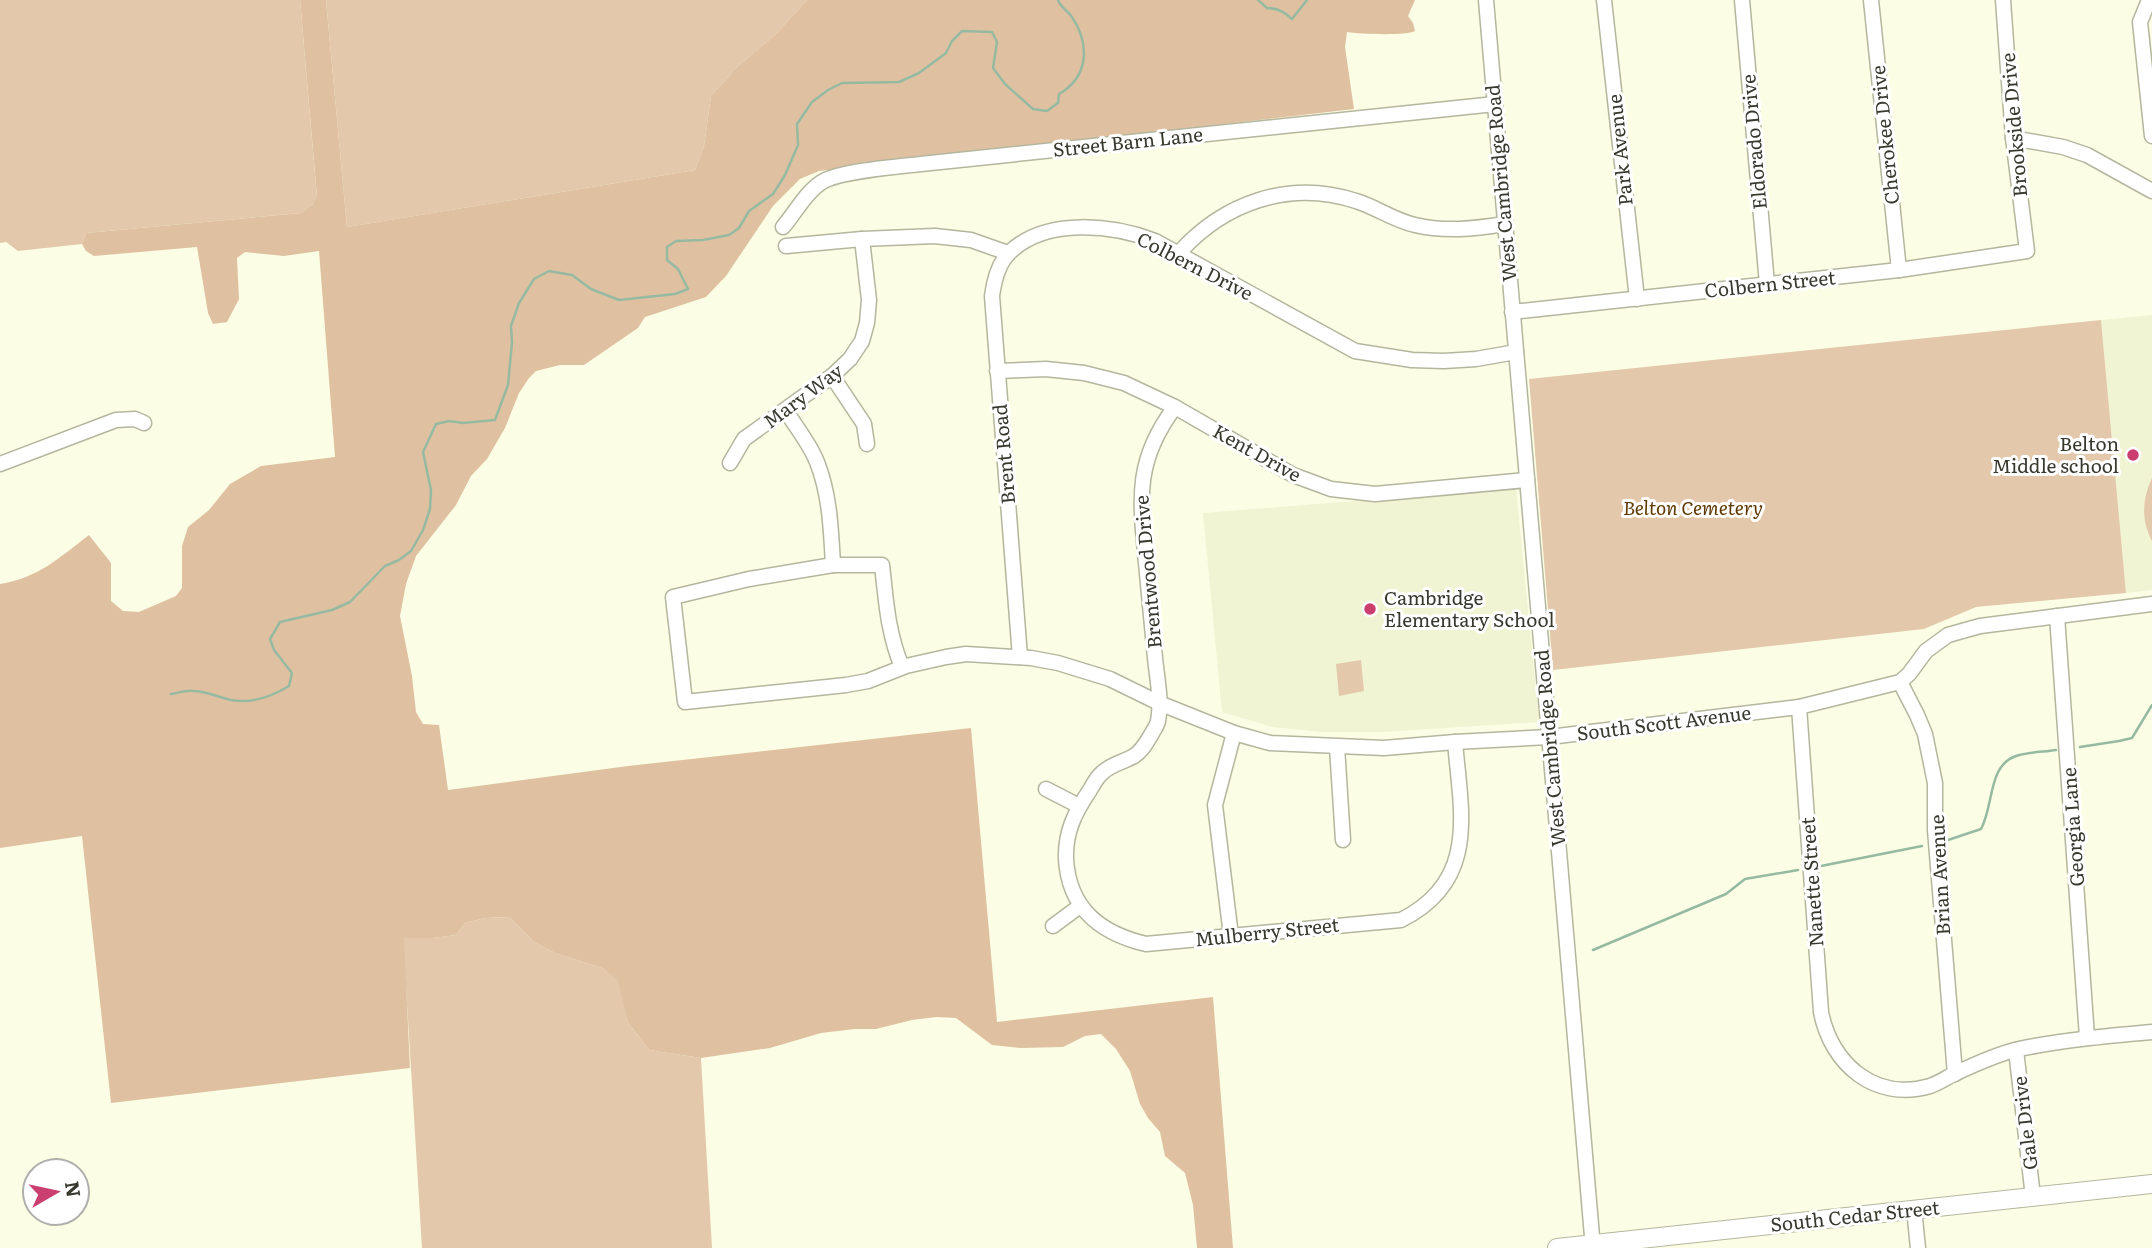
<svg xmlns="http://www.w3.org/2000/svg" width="2152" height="1248" font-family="Literata,serif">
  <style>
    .built { fill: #f1f4d2 }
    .green { fill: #e3c8ab }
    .forest { fill: #dfc1a2 }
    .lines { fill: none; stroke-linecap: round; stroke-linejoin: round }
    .stream { stroke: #96baa1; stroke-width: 2.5 }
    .minor-casing { stroke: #b4b69e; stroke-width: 17 }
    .major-casing { stroke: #b4b69e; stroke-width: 20 }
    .minor { stroke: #fff; stroke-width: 14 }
    .major { stroke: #fff; stroke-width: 18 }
    .poi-dot { fill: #cb3f70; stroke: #fff; stroke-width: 2.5 }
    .labels { text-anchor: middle; stroke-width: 6; stroke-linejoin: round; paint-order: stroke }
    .street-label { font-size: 19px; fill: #37382e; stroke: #fff }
    .poi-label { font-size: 19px; fill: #37382e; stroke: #fff; text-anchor: end }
    .park-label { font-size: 19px; font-style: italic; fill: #5e3700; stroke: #fff }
  </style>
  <rect width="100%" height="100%" fill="#fbfee4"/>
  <g class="built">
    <polygon points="2152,315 2152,590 2126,593 2101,320"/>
    <polygon points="1516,488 1539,722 1383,732 1321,732 1272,727 1222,712 1203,513"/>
  </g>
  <g class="green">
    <polygon points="0,0 300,0 317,198 313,204 301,213 86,233 82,244 18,251 6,242 0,243"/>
    <polygon points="326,0 807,0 776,34 738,66 711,96 704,146 695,170 347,227"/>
    <polygon points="2101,320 2126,593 1976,607 1924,629 1553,670 1529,379"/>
    <path d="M 2152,478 L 2152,541 C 2141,520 2142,499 2152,478 Z"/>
    <polygon points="1361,660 1364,691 1339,696 1336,664"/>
    <polygon points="509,917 534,942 555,953 602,968 619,980 627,1021 649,1050 701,1058 712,1248 422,1248 403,938 432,938 456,935 465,923 485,918"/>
  </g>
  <path class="forest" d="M 300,0 L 326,0 L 347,227 L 695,170 L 704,146 L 711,96 L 738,66 L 776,34 L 807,0 L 1415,0 L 1408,16 L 1413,23 L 1415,31 C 1407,36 1358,34 1347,32 L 1345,47 L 1354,109 L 819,171 L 800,179 L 773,206 L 726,276 L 706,297 L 645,317 L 638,328 L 584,365 L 560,365 L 536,371 L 529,378 L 519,393 L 505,428 L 487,459 L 471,476 L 456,505 L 416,556 L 406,584 L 400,616 L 412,676 L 416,712 L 423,724 L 439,725 L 448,790 L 628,766 L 971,728 L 997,1022 L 1213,997 L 1233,1248 L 1197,1248 L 1193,1205 L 1185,1173 L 1165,1156 L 1160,1132 L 1148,1118 L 1140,1104 L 1130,1071 L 1116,1049 L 1101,1034 L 1085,1036 L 1063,1047 L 1021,1048 L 992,1045 L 956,1018 L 937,1017 L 912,1020 L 876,1029 L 855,1029 L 821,1033 L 770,1048 L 701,1058 L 649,1050 L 627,1021 L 618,980 L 602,968 L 555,953 L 534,942 L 509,917 L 485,918 L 465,923 L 456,935 L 433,938 L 404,938 L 410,1068 L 111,1103 L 82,836 L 0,848 L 0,584 C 38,578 59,558 89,535 L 111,563 L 111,601 L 123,611 L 139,612 L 176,596 L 182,588 L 182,546 L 188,527 L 209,510 L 230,484 L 261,466 L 335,457 L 319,251 L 284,256 L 245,252 L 237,258 L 239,299 L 227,322 L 213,324 L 208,313 L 197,247 L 94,256 L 86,251 L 82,244 L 86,233 L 301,213 L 313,204 L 317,197 Z"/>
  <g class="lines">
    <g class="stream">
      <path d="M 1258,0 L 1267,8 C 1277,8 1284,11 1292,19 L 1307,0"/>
      <path d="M 171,694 C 178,693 186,690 193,691 C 206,691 218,697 231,700 C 252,704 271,697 289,686 L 292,673 L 274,650 L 270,639 L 280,622 L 332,610 L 350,602 L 385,566 L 399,560 L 411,551 L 423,530 L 430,509 L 431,490 L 423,452 L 436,424 L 449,421 L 463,423 L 495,420 L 508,385 L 512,342 L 511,326 L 519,303 L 534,279 L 549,271 L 572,275 L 591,289 L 619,300 L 675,294 L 688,289 L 678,269 L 667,260 L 667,247 L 676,241 L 703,240 L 729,235 L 739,228 L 749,211 L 773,194 L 785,175 L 798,145 L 797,124 L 812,102 L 828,90 L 842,83 L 899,82 L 919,73 L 946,53 L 952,41 L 962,31 L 992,32 L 997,42 L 993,68 L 1005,84 L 1033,109 L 1047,111 L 1058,103 L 1059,94 C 1089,77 1090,44 1072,17 C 1067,10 1061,8 1058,0"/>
      <polyline points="2080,747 2119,741 2132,738 2152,705"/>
      <path d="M 1948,840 L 1981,829 C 1994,805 1988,765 2016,756 C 2028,752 2043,752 2056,750"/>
      <polyline points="1821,866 1922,846"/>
      <polyline points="1593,950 1726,894 1745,879 1798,870"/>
    </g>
    <g class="minor-casing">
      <g id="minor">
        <polyline points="1486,0 1593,1248"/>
        <polyline points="1604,0 1637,299"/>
        <polyline points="1742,0 1767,284"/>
        <polyline points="1871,0 1899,270"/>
        <polyline points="2149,0 2140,22 2152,136"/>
        <polyline points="2013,138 2063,147 2087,155 2152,191"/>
        <path d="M 783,227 C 795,213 806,192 822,182 C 840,170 915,165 940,162 L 1495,104"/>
        <polyline points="786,246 862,239 935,236 971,240 1008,253"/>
        <path d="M 1178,254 C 1223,203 1289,179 1356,201 C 1376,207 1393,220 1415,225 C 1445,232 1474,229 1504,224"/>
        <polyline points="1512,312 1899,270 2027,251 2013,138 2003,0"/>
        <polyline points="997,371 1046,369 1084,373 1124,383 1175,407 1293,475 1331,489 1375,494 1527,480"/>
        <polyline points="832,376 864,424 867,444"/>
        <path d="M 1175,407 C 1134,461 1140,500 1146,563 C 1149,595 1152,626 1155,658 C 1157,678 1162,701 1158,721 C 1157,726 1153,731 1151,735 C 1146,743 1142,751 1134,756 C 1124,762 1111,764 1102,773 C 1097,777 1093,785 1090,790 C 1075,812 1065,832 1066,859 C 1069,909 1100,933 1146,944 L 1401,920 C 1479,881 1461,813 1455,742"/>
        <path d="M 786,411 C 796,427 810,444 817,462 C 830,495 831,530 833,565"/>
        <polyline points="730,463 744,439 832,376 850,359 862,341 867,323 869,300 862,239"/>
        <polyline points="0,464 116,420 135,419 144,423"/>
        <polyline points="2057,616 2087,1037"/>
        <path d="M 1020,657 L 992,296 C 994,281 998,263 1010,252 C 1047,217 1113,225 1155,241 L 1355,351 L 1412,360 L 1444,361 L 1476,359 L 1516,352"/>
        <path d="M 902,667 C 888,634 886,601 882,565 L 833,565 L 749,579 L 673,597 L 685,702 L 846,685 L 868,681 L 906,666 L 946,657 L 966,654 L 1031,658 L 1058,663 L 1110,679 L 1159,703 L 1234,733 L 1270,743 L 1384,748 L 1455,742 L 1549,737 L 1799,707 L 1900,682 L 1909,674 L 1926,651 L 1948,635 L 1980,626 L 2152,604"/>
        <polyline points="1900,682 1917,715 1925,734 1935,783 1935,830 1955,1074"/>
        <path d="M 1799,707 L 1821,1012 C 1831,1064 1875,1102 1930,1086 C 1939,1083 1946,1078 1954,1074 C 1971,1066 2001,1053 2019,1049 C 2063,1040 2107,1036 2152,1032"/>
        <polyline points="1337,747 1343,840"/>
        <polyline points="1046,789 1079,806"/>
        <polyline points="1053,926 1080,906"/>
        <polyline points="1231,936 1215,805 1234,733"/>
        <polyline points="2016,1050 2033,1197"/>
        <polyline points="1914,1209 1918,1248"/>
      </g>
    </g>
    <g class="major-casing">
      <polyline id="major" points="1557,1248 2152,1184"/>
    </g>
    <use href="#minor" class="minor"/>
    <use href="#major" class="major"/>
  </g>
  <g class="poi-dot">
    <circle cx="2133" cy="455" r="7"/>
    <circle cx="1370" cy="609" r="7"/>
  </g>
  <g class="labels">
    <g class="street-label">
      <text transform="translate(2014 125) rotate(-95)" y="7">Brookside Drive</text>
      <text transform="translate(1885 135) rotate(-96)" y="7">Cherokee Drive</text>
      <text transform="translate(1128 142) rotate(-6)" y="7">Street Barn Lane</text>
      <text transform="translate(1754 142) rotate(-95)" y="7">Eldorado Drive</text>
      <text transform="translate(1620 150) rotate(-96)" y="7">Park Avenue</text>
      <text transform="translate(1501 183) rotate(-95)" y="7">West Cambridge Road</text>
      <text transform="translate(1195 266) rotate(27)" y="7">Colbern Drive</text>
      <text transform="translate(1770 284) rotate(-6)" y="7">Colbern Street</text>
      <text transform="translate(803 396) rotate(-37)" y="7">Mary Way</text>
      <text transform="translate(1257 453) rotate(29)" y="7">Kent Drive</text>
      <text transform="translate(1004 454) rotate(-95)" y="7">Brent Road</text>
      <text transform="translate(1148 572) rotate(-95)" y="7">Brentwood Drive</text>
      <text transform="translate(1664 723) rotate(-7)" y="7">South Scott Avenue</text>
      <text transform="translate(1550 748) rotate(-95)" y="7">West Cambridge Road</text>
      <text transform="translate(2073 827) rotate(-94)" y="7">Georgia Lane</text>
      <text transform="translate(1940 875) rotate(-93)" y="7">Brian Avenue</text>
      <text transform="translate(1812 882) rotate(-94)" y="7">Nanette Street</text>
      <text transform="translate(1267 932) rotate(-6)" y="7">Mulberry Street</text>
      <text transform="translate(2025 1123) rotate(-97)" y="7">Gale Drive</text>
      <text transform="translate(1855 1216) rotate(-6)" y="7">South Cedar Street</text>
    </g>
    <g class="poi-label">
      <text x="2119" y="451">Belton<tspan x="2119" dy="22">Middle school</tspan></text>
      <text x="1384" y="605" text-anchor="start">Cambridge<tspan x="1384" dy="22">Elementary School</tspan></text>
    </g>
    <g class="park-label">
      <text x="1693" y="515">Belton Cemetery</text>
    </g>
  </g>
  <g transform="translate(56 1192) rotate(81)"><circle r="33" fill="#ffffff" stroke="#afafab" stroke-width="2"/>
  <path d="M0-5L12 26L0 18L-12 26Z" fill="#cb3f70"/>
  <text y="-10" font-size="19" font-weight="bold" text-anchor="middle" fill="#37382e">N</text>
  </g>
</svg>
